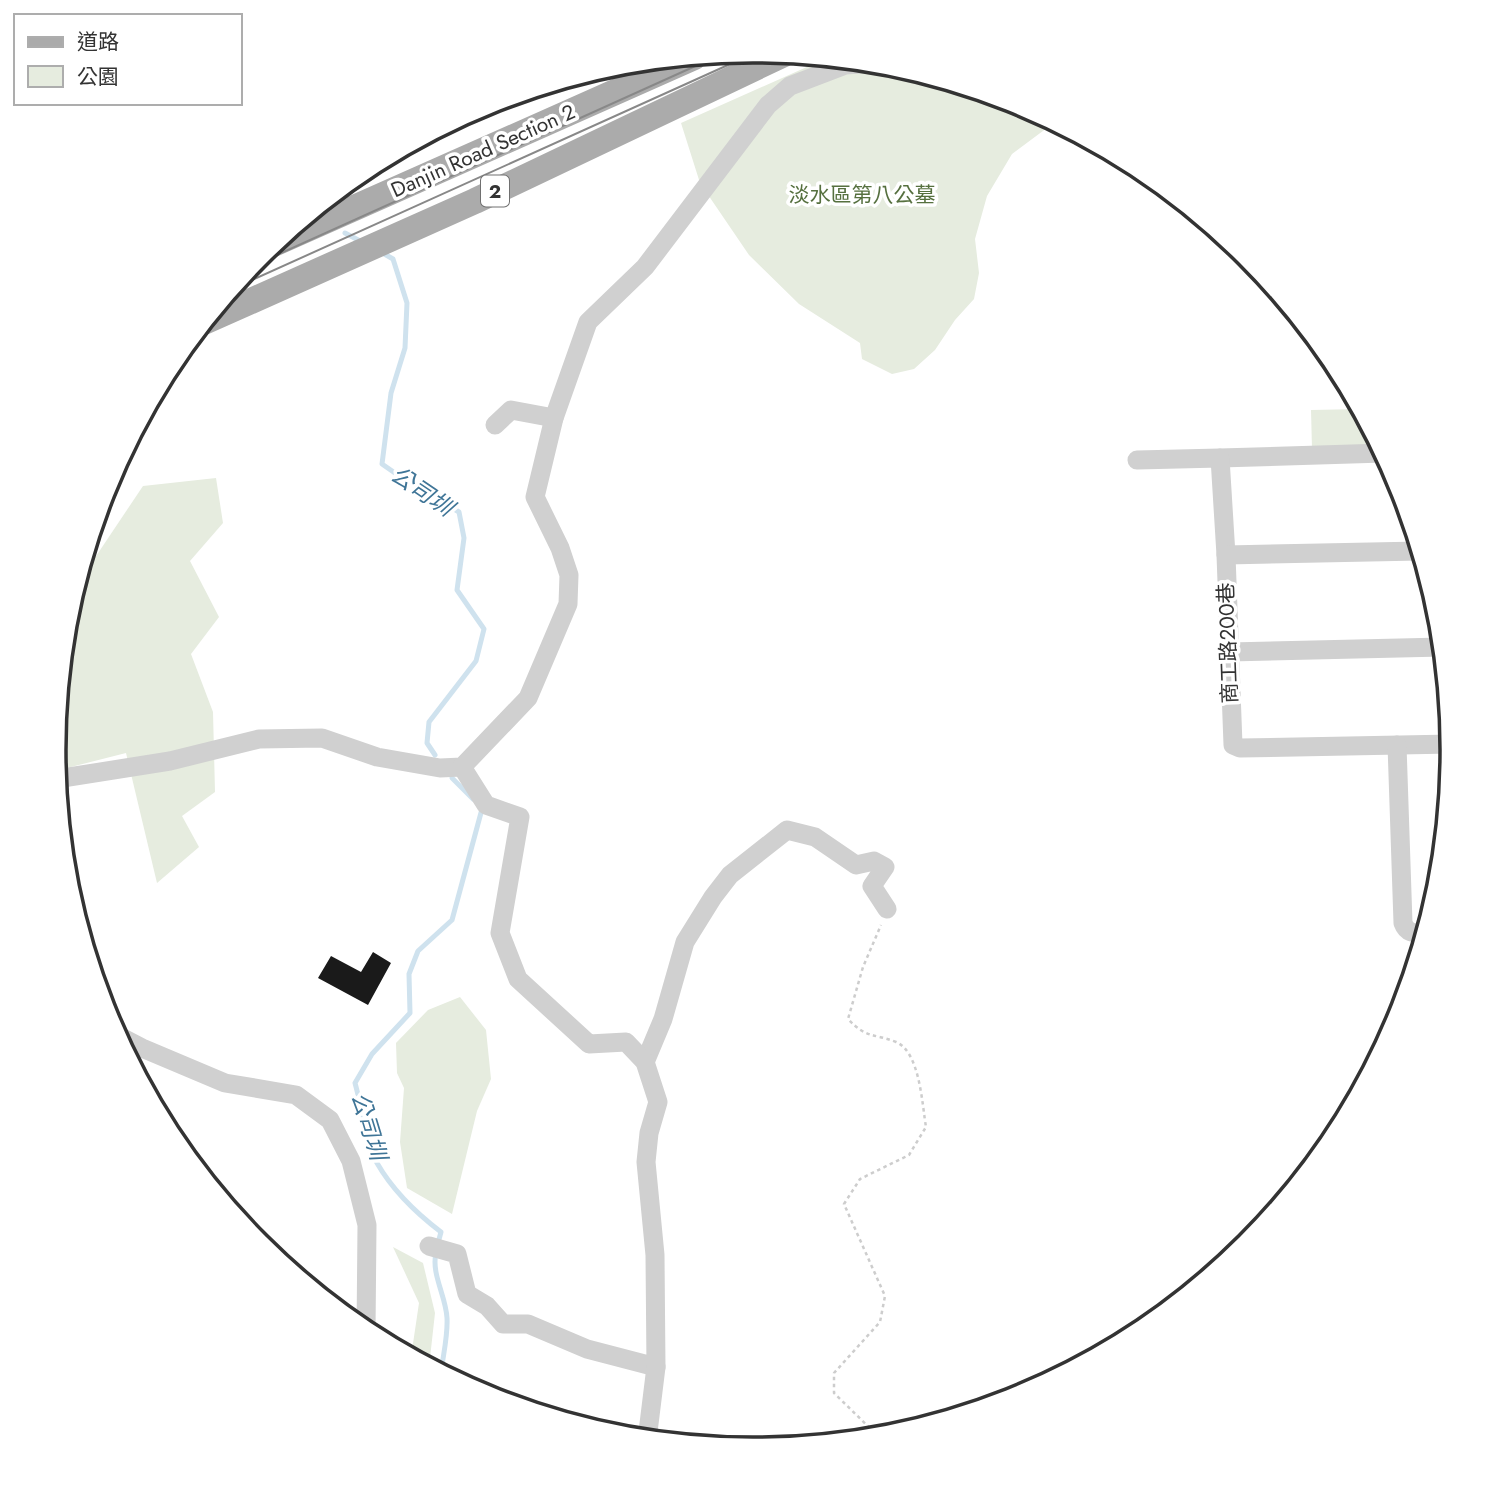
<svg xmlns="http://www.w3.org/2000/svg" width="1506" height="1501" font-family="Jost,'Noto Sans TC',sans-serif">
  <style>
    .green { fill: #e6ecdf }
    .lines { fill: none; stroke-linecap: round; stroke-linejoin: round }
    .stream { stroke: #cfe2ee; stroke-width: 5 }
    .building { fill: #1a1a1a }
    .path { stroke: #cdcdcd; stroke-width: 2.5; stroke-dasharray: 3.5 3.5; stroke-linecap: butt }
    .minor { stroke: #d0d0d0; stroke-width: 19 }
    .major { stroke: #ababab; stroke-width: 26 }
    .tram { stroke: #888; stroke-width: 2 }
    .labels { text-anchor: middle; stroke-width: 7; stroke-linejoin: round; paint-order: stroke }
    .shield { fill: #fff; stroke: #707070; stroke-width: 2 }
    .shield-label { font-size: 19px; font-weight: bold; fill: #333 }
    .street-label { font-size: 21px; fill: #333; stroke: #fff }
    .park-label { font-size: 21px; fill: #56703f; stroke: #fff }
    .water-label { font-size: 23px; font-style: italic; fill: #3f7597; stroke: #fff }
    .rim { fill: none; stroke: #333; stroke-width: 3.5 }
  </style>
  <rect width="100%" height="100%" fill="#fff"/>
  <g class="green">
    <polygon points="827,58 844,60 792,91 847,70 901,68 1021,104 1055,122 1012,154 987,196 975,239 979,273 974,299 955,320 935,350 914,369 892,374 862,359 860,343 799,304 749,255 700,183 681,123"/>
    <polygon points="1360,409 1371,430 1371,447 1312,449 1311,410"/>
    <polygon points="216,478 223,523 190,561 219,617 191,654 213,712 215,792 182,816 199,847 157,883 126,753 55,771 53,750 67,614 74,589 143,486"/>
    <polygon points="460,997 486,1030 491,1079 477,1111 452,1214 407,1188 400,1142 404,1088 397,1073 396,1043 428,1010"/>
    <polygon points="393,1247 423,1263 435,1313 429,1367 411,1357 419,1303"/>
  </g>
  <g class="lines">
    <g class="stream">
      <polyline points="345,233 362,242"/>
      <polyline points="381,252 393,259 407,303 405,348 391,393 382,464 405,480 459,512 464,538 457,590 484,629 476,661 429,722 427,743 435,755"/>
      <polyline points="452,778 473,799"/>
      <path d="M 438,1243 L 441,1232 C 416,1213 393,1191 377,1163 C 368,1146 361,1104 355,1083 L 372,1054 L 410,1013 L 409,974 L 418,951 L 452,920 L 482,809"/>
      <path d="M 436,1253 C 431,1274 446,1296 447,1318 C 448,1336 443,1355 441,1373"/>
    </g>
  </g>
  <polygon class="building" points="373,952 391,963 368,1005 318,978 331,956 361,972"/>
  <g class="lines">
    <path class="path" d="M 880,1438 L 834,1393 L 834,1373 L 880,1322 L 885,1296 L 844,1204 L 860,1179 L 909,1155 L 926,1127 C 922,1104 920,1052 896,1042 C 873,1033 867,1039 848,1019 L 863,967 L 881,925"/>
    <g class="minor">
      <polyline points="495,425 511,410 554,418"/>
      <polyline points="1220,458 1384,453"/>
      <polyline points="1137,460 1220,458 1226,555 1233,745 1240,748 1452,744"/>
      <polyline points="1226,555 1420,551"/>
      <polyline points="1229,652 1443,647"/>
      <path d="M 1397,745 L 1403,923 C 1407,934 1415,933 1425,933"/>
      <polyline points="56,779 170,761 259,739 322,738 377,757 440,768 462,767 528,698 568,604 569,575 560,548 535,497 554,418 588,322 645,267 768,105 790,86 845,65 876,63"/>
      <polyline points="115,1034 142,1048 225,1083 296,1095 330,1120 351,1161 367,1225 366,1333"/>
      <polyline points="645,1062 663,1019 685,942 713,897 730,875 787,830 815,837 856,865 874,861 885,867 872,886 887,909"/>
      <polyline points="429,1246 457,1254 467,1294 487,1306 503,1324 528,1324 587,1349 656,1367 655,1255 646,1162 649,1133 658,1102 645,1062 626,1042 589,1044 518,979 500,933 520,817 486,805 462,767"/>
      <polyline points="647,1440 656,1367"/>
    </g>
    <g class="major">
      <polyline points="271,245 694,57"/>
      <polyline points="204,322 475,201 784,54"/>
    </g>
    <g class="tram">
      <polyline points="248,268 722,54"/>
      <polyline points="230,290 759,51"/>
    </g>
  </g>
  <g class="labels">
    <rect class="shield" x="481" y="175.5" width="28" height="31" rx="5"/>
    <g class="shield-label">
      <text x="495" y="198">2</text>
    </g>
    <g class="street-label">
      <text transform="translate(483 151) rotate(-24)" y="7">Danjin Road Section 2</text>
      <text transform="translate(1228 643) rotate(-92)" y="7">商工路200巷</text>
    </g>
    <g class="park-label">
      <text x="862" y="202">淡水區第八公墓</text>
    </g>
    <g class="water-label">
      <text transform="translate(422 491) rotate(34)" y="8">公司圳</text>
      <text transform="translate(369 1126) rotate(73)" y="8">公司圳</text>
    </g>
  </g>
  <path d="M0 0H1506V1501H0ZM66 750a687 687 0 1 1 1374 0a687 687 0 1 1-1374 0Z" fill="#fff" fill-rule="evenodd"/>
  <path class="rim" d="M66 750a687 687 0 1 1 1374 0a687 687 0 1 1-1374 0Z"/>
  <rect x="14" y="14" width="228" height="91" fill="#ffffff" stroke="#adadad" stroke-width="2"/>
  <rect x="28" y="37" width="35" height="10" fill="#ababab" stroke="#adadad" stroke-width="2"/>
  <text x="77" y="49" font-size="21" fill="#333333">道路</text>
  <rect x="28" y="66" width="35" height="21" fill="#e6ecdf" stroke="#adadad" stroke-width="2"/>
  <text x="77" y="84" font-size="21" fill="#333333">公園</text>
</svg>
